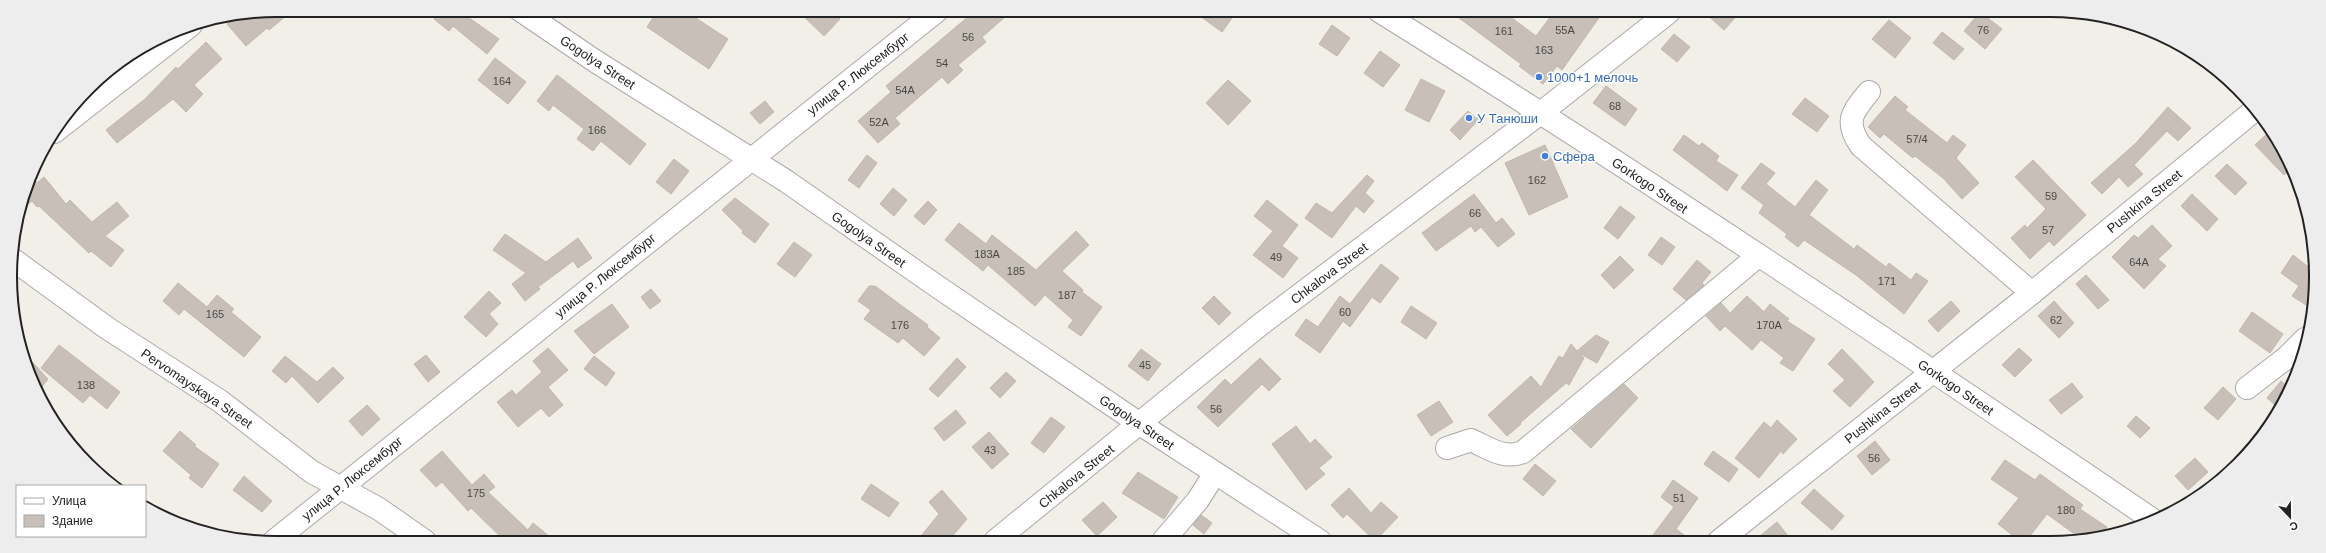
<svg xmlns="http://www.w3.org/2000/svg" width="2326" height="553" font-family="Arial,sans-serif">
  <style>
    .building { fill: #c7bfb8; stroke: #c4b6ab }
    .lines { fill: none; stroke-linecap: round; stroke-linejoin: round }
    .minor-casing { stroke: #a9a9a9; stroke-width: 24 }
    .minor { stroke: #fff; stroke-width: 22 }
    .shop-dot { fill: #3f7fe0; stroke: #fff; stroke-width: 1.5 }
    .labels { text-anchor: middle; stroke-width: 3; stroke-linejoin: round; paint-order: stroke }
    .number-label { font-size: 11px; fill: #4b4948 }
    .street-label { font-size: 13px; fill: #222; stroke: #fff }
    .shop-label { font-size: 13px; fill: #366cbe; stroke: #fff; text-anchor: start }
    .rim { fill: none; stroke: #222; stroke-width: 2 }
  </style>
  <rect width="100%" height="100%" fill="#f2efe9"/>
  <g class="building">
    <polygon points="276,10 293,10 269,30 267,28 246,46 227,24 238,14 244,21 255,12"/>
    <polygon points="441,10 458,10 499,39 487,54 453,26 449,31 434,19"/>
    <polygon points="658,10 685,11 728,39 709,69 647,27"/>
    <polygon points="798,11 830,11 840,19 824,36"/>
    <polygon points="975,11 1012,11 982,37 986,42 958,65 963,70 948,84 942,77 895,118 900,124 878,143 858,121 891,92 886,86"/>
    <polygon points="1193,11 1237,11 1222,32"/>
    <polygon points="1451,12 1504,12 1536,36 1554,12 1603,12 1562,70 1557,66 1543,84 1519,66 1521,64"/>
    <polygon points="1704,12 1740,12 1724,30"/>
    <polygon points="1980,12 2002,29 1985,49 1964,31"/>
    <polygon points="1889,20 1911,38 1895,58 1872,39"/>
    <polygon points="1332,25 1350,38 1337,56 1319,44"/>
    <polygon points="1942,32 1964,49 1954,60 1933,43"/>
    <polygon points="1674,34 1690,47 1677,62 1661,49"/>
    <polygon points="206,42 222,59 194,85 203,94 186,112 173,99 117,143 106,130 145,99 176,67 178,69"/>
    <polygon points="1380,51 1400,65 1383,87 1364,73"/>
    <polygon points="495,58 526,82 508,104 478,80"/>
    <polygon points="557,75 646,144 630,165 601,141 593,151 577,139 584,129 553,105 549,111 537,101"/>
    <polygon points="1421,79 1445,91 1429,122 1405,110"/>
    <polygon points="1228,80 1251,101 1228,125 1206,103"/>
    <polygon points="1606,86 1637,109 1625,126 1593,103"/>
    <polygon points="1895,96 1908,107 1905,110 1947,143 1953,135 1966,145 1956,158 1979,183 1962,199 1943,178 1915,156 1913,158 1884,134 1880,138 1868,127"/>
    <polygon points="1805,98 1829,116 1817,132 1792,114"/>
    <polygon points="765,101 774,112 760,124 750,113"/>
    <polygon points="2168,107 2191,128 2178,141 2167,131 2134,165 2143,174 2128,187 2119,177 2102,194 2091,183 2136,143"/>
    <polygon points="1468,111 1478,120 1460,140 1450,130"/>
    <polygon points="2271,130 2292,168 2284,175 2255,145"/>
    <polygon points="1684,135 1699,146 1702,143 1719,156 1716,161 1738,175 1727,191 1673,150"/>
    <polygon points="1545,145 1568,197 1529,215 1505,163"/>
    <polygon points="867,155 877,163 859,188 848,180"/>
    <polygon points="674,159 689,171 671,194 656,182"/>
    <polygon points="2033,160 2086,215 2054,246 2049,241 2030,259 2011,238 2025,225 2027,228 2046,209 2015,177"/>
    <polygon points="1761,163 1775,173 1766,184 1795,207 1816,180 1828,190 1809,215 1854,249 1857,245 1886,267 1889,263 1911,280 1916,273 1928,281 1904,314 1856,275 1804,240 1798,247 1785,237 1787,234 1759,213 1764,205 1741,188"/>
    <polygon points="2227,164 2247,183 2235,195 2215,176"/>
    <polygon points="31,175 37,183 44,177 66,204 70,200 92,222 117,202 129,216 105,236 124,250 111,267 91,251 89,253 39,206 37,207 32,201 19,211"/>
    <polygon points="1367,175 1374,181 1365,193 1374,201 1364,213 1356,206 1332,238 1305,218 1316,203 1332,213"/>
    <polygon points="893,188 907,200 894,216 880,204"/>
    <polygon points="1474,194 1496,223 1502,218 1515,234 1498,247 1481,227 1475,232 1471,226 1436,251 1422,233"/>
    <polygon points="2192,194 2218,219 2207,231 2181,206"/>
    <polygon points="735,198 769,224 755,243 742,233 743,231 722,210"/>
    <polygon points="1267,200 1298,225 1282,246 1298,258 1283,278 1253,255 1273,231 1254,216"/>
    <polygon points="928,201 937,210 924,225 914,216"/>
    <polygon points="1620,206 1635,217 1618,239 1604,228"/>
    <polygon points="959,223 986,244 992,235 1036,270 1076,231 1089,245 1062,271 1083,290 1082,292 1102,307 1081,336 1068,327 1073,320 1045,295 1035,306 988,265 983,271 945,240"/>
    <polygon points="2152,225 2172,246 2158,259 2166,266 2144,289 2112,257 2134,235 2138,238"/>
    <polygon points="505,234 546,262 578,238 592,258 578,268 573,261 538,287 540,289 525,301 512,284 526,273 493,250"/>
    <polygon points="1661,237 1675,247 1662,265 1648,255"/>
    <polygon points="794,242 812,255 795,277 777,264"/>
    <polygon points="2293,255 2311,269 2315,262 2314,310 2292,296 2299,286 2281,273"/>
    <polygon points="1620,256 1634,270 1614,289 1601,275"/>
    <polygon points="1697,260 1711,272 1702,283 1704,285 1686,300 1673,289"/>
    <polygon points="1381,264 1399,278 1380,303 1372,297 1350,327 1343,321 1320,353 1295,335 1306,319 1318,327 1340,296 1350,304"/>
    <polygon points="2086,275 2109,300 2098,309 2076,284"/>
    <polygon points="178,283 207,307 217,295 234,309 231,312 261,337 244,357 184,309 179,315 163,301"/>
    <polygon points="869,286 875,286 902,306 928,325 927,327 940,338 924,356 903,338 898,343 864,319 871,310 858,301"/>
    <polygon points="651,289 661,301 650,309 641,297"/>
    <polygon points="489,291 501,303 489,314 498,324 486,337 464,317"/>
    <polygon points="1214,296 1231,313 1219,325 1202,308"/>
    <polygon points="1747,296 1764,312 1770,304 1789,319 1787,321 1815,339 1793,371 1780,363 1784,358 1761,340 1752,350 1725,326 1720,331 1706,316 1721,303 1730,313"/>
    <polygon points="1951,301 1960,311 1938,332 1928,321"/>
    <polygon points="2054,301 2074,323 2059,338 2038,316"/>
    <polygon points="612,304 629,327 594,354 574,331"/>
    <polygon points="1411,306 1437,323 1426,339 1401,322"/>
    <polygon points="2252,312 2283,334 2270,353 2239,331"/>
    <polygon points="1596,335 1609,342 1597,363 1579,353 1584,358 1569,385 1566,383 1520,423 1521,424 1507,436 1488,415 1531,376 1541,387 1559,356 1563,358 1571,344 1577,351"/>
    <polygon points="59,345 120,392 107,409 90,395 83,403 41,368"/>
    <polygon points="548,348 568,370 548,387 563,405 549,417 541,408 518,427 497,402 512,390 516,395 542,372 533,361"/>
    <polygon points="2019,348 2032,360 2015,377 2002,365"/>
    <polygon points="1141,349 1161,364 1148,381 1128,366"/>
    <polygon points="1842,349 1874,382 1850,407 1833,391 1845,380 1828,364"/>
    <polygon points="21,350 48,379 37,393"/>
    <polygon points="426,355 440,372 428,382 414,364"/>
    <polygon points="285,356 317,382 333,367 344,378 318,403 292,376 286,383 272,371"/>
    <polygon points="594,356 615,373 606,386 584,369"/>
    <polygon points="957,358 966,367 938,397 929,389"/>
    <polygon points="1260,358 1281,379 1269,391 1262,384 1218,427 1197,407 1225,379 1231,385"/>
    <polygon points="1006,372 1016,381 1000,398 990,388"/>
    <polygon points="2281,381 2290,389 2279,408 2267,398"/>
    <polygon points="2072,383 2083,397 2061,414 2049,400"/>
    <polygon points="1624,384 1638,398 1591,448 1571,429"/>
    <polygon points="2223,387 2236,399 2218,420 2204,408"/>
    <polygon points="1439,401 1453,422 1431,436 1417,415"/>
    <polygon points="367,405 380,419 362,436 349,421"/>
    <polygon points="956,410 966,423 944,441 934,428"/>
    <polygon points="2136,416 2150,428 2140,438 2127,426"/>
    <polygon points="1051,417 1065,427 1044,453 1031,443"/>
    <polygon points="1777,420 1797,439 1783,454 1781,451 1759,478 1735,458 1764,422 1771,428"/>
    <polygon points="1296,426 1310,444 1315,439 1332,457 1319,468 1325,474 1306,490 1272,444"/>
    <polygon points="180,431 196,445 194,446 219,464 202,488 189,478 191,475 163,451"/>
    <polygon points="989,432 1009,454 992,469 972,447"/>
    <polygon points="1875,441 1890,460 1872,475 1857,456"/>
    <polygon points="442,451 472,485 484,474 495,487 488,492 528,530 533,523 555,541 505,541 471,508 468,511 442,482 436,487 420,470"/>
    <polygon points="1713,451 1738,469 1729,482 1704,464"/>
    <polygon points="2195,458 2208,472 2188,490 2175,476"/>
    <polygon points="2005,460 2035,480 2040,474 2083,505 2080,509 2107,527 2101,536 2084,541 2047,514 2026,541 2020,541 1998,524 2019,498 1991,479"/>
    <polygon points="1535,464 1556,481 1543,496 1523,479"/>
    <polygon points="1138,472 1178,497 1164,519 1122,493"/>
    <polygon points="244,476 272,501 262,512 233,490"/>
    <polygon points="1673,480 1698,498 1676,529 1692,541 1661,541 1653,535 1674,507 1661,497"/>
    <polygon points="871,484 899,503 889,517 861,499"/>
    <polygon points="1349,488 1371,513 1381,502 1398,517 1375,541 1347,514 1343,518 1331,505"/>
    <polygon points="1814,489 1844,516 1832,530 1801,503"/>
    <polygon points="942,490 967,519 948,541 917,541 939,514 929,502"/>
    <polygon points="1103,502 1117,517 1097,536 1082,520"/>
    <polygon points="1201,515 1212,523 1204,534 1193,525"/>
    <polygon points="1777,522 1792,541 1754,541"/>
  </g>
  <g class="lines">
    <g class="minor-casing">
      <g id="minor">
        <polyline points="520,10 595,61 786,181 938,287 1140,424 1320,541"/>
        <path d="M 1379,11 C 1641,174 1898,347 2153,520"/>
        <path d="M 1869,92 C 1852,112 1844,122 1861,146 L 2032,293"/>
        <polyline points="54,132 191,25"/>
        <polyline points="11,258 107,328 220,401 312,472 379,509 425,541"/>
        <polyline points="2247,388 2286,358 2305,339"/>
        <path d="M 1447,448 L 1471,440 C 1489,448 1504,460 1523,452 L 1758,256"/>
        <polyline points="274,541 937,11"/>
        <polyline points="995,541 1261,324 1542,112 1669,12"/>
        <polyline points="1163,541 1198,500 1215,473"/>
        <polyline points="1719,541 2032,293 2256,109"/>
      </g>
    </g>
    <use href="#minor" class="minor"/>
  </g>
  <g class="shop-dot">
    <circle cx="1539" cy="77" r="4"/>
    <circle cx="1469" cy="118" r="4"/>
    <circle cx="1545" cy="156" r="4"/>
  </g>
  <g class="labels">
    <g class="number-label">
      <text x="1565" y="34">55А</text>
      <text x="1983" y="34">76</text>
      <text x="1504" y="35">161</text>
      <text x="968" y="41">56</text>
      <text x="1544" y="54">163</text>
      <text x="942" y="67">54</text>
      <text x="502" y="85">164</text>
      <text x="905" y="94">54А</text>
      <text x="1615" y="110">68</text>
      <text x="879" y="126">52А</text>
      <text x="597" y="134">166</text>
      <text x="1917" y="143">57/4</text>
      <text x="1537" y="184">162</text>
      <text x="2051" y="200">59</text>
      <text x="1475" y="217">66</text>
      <text x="2048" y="234">57</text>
      <text x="987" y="258">183А</text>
      <text x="1276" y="261">49</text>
      <text x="2139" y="266">64А</text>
      <text x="1016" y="275">185</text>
      <text x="1887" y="285">171</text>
      <text x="1067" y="299">187</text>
      <text x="1345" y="316">60</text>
      <text x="215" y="318">165</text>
      <text x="2056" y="324">62</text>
      <text x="900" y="329">176</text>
      <text x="1769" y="329">170А</text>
      <text x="1145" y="369">45</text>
      <text x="86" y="389">138</text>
      <text x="1216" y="413">56</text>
      <text x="990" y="454">43</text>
      <text x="1874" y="462">56</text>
      <text x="476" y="497">175</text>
      <text x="1679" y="502">51</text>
      <text x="2066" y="514">180</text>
    </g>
    <g class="street-label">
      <text transform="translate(598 62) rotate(33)" y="5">Gogolya Street</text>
      <text transform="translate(858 73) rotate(-38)" y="5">улица Р. Люксембург</text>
      <text transform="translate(1650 185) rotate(34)" y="5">Gorkogo Street</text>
      <text transform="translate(2144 201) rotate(-39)" y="5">Pushkina Street</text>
      <text transform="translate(869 239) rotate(35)" y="5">Gogolya Street</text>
      <text transform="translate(1329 273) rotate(-37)" y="5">Chkalova Street</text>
      <text transform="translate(605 275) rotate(-39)" y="5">улица Р. Люксембург</text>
      <text transform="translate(1956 387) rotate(34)" y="5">Gorkogo Street</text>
      <text transform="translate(197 388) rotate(34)" y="5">Pervomayskaya Street</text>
      <text transform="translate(1882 412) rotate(-38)" y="5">Pushkina Street</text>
      <text transform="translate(1137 422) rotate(34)" y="5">Gogolya Street</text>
      <text transform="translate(1076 476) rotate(-39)" y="5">Chkalova Street</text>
      <text transform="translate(352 478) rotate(-39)" y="5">улица Р. Люксембург</text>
    </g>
    <g class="shop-label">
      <text x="1547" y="82">1000+1 мелочь</text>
      <text x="1477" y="123">У Танюши</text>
      <text x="1553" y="161">Сфера</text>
    </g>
  </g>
  <path d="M0 0H2326V553H0ZM276 17H2050A259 259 0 0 1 2309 276V277A259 259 0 0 1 2050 536H276A259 259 0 0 1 17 277V276A259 259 0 0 1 276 17Z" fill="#ededed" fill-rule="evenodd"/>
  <path class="rim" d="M276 17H2050A259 259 0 0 1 2309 276V277A259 259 0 0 1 2050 536H276A259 259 0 0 1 17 277V276A259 259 0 0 1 276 17Z"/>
  <rect x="16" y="485" width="130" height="52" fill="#ffffff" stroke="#a7a7a7"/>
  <rect x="24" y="498" width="20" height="6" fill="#ffffff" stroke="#a7a7a7"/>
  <text x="52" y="505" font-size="12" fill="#222222">Улица</text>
  <rect x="24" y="515" width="20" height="12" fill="#c7bfb8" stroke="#a7a7a7"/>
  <text x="52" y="525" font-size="12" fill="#222222">Здание</text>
  <g transform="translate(2290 517) rotate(158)" stroke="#ffffff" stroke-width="3" paint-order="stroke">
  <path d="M0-3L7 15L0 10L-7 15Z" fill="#222222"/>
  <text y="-6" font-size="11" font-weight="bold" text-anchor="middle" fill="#222222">С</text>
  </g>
</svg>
